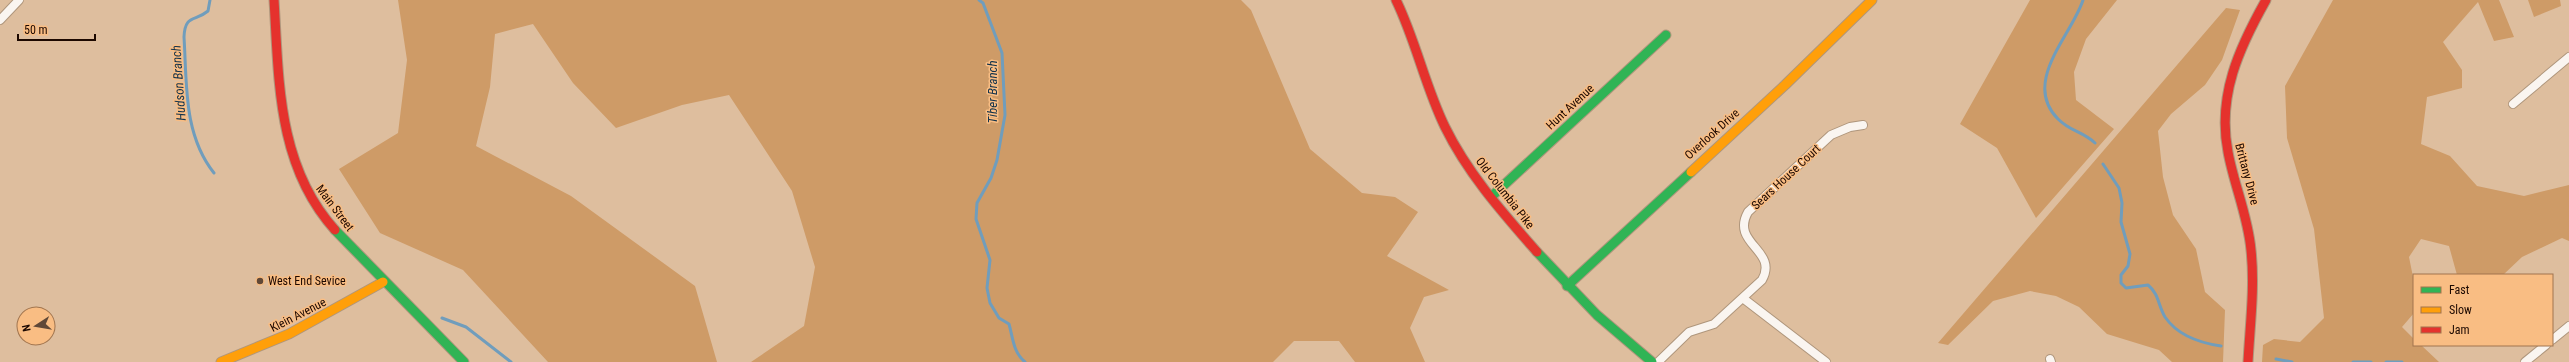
<svg xmlns="http://www.w3.org/2000/svg" width="2569" height="362" font-family="'Roboto Condensed',sans-serif">
  <style>
    .forest { fill: #ce9b67 }
    .lines { fill: none; stroke-linecap: round; stroke-linejoin: round }
    .stream { stroke: #709dbc; stroke-width: 3 }
    .street-casing { stroke: #af967c; stroke-width: 10 }
    .fast-casing { stroke: #af967c; stroke-width: 11 }
    .slow-casing { stroke: #af967c; stroke-width: 11 }
    .jam-casing { stroke: #af967c; stroke-width: 11 }
    .street { stroke: #faf5f0; stroke-width: 8 }
    .fast { stroke: #30b455; stroke-width: 9 }
    .slow { stroke: #ff9f0a; stroke-width: 9 }
    .jam { stroke: #e5322d; stroke-width: 9 }
    .poi-dot { fill: #604837; stroke: #f9bd83; stroke-width: 1.5 }
    .labels { text-anchor: middle; stroke-width: 3; stroke-linejoin: round; paint-order: stroke }
    .street-label { font-size: 12px; fill: #1c0800; stroke: #f9bd83 }
    .poi-label { font-size: 12px; fill: #1c0800; stroke: #f9bd83; text-anchor: start }
    .water-label { font-size: 13px; font-style: italic; fill: #12324b; stroke: #f9bd83 }
  </style>
  <rect width="100%" height="100%" fill="#debe9e"/>
  <g class="forest">
    <polygon points="398,0 1241,0 1251,10 1310,149 1362,193 1395,197 1418,212 1387,256 1449,290 1424,297 1410,328 1425,362 1355,362 1339,341 1294,341 1273,362 751,362 804,326 815,267 792,191 729,95 682,105 616,128 573,83 533,24 495,34 490,87 476,146 571,196 695,286 717,362 548,362 463,270 380,233 339,169 398,133 407,60"/>
    <polygon points="2030,0 2117,0 2086,39 2074,72 2076,100 2114,129 2036,218 1997,148 1960,124"/>
    <polygon points="2333,0 2499,0 2514,37 2494,41 2478,2 2443,42 2462,70 2462,88 2427,97 2421,144 2450,156 2477,186 2524,196 2569,185 2569,241 2562,238 2522,257 2503,275 2457,275 2449,246 2421,239 2409,257 2414,282 2414,313 2402,327 2414,339 2414,345 2421,345 2439,362 2262,362 2263,345 2274,339 2300,342 2324,318 2314,229 2287,138 2285,86"/>
    <polygon points="2528,0 2560,0 2561,6 2534,17"/>
    <polygon points="2226,8 2240,10 2222,60 2205,85 2171,114 2158,131 2163,177 2173,215 2196,249 2205,292 2225,310 2223,362 2172,362 2159,350 2107,334 2079,307 2056,296 2030,291 1993,301 1948,345 1938,343"/>
  </g>
  <g class="lines">
    <g class="stream">
      <path d="M 210,0 L 208,11 C 195,22 185,14 184,37 C 187,83 183,134 214,173"/>
      <path d="M 979,0 L 983,3 L 1002,53 L 1005,115 L 997,160 L 991,178 L 977,203 L 976,219 L 990,260 L 987,288 L 990,303 L 999,318 L 1009,324 C 1013,338 1013,352 1025,362"/>
      <path d="M 2083,0 C 2072,35 2021,82 2058,119 C 2071,132 2082,131 2095,143"/>
      <path d="M 2103,164 L 2119,188 L 2122,203 L 2121,222 L 2130,254 L 2128,266 L 2121,275 L 2121,283 L 2126,288 L 2148,285 C 2159,294 2158,305 2165,317 C 2178,336 2200,343 2221,346"/>
      <polyline points="442,318 466,327 511,362"/>
      <polyline points="2276,359 2292,362"/>
      <polyline points="2353,362 2371,362"/>
      <polyline points="2386,362 2402,362"/>
    </g>
    <g class="street-casing">
      <g id="street">
        <polyline points="0,20 19,0"/>
        <polyline points="2513,104 2569,57"/>
        <polyline points="1744,299 1826,362"/>
        <polyline points="2552,340 2569,326"/>
        <polyline points="2050,359 2051,362"/>
        <path d="M 1658,362 L 1689,332 L 1714,324 L 1762,280 C 1779,250 1730,244 1748,212 L 1831,135 L 1850,127 L 1863,125"/>
        <polyline points="2525,362 2546,345"/>
      </g>
    </g>
    <g class="fast-casing">
      <g id="fast">
        <polyline points="1491,197 1666,35"/>
        <polyline points="335,230 464,362"/>
        <polyline points="1537,252 1597,315 1652,362"/>
        <polyline points="1567,286 1691,172"/>
      </g>
    </g>
    <g class="slow-casing">
      <g id="slow">
        <polyline points="1691,172 1785,85 1872,0"/>
        <polyline points="221,362 289,334 383,282"/>
      </g>
    </g>
    <g class="jam-casing">
      <g id="jam">
        <path d="M 274,0 C 279,80 277,166 335,230"/>
        <path d="M 1396,0 C 1416,41 1425,86 1445,127 C 1468,174 1503,213 1537,252"/>
        <path d="M 2248,362 C 2250,325 2255,287 2251,250 C 2248,216 2234,185 2228,152 C 2217,96 2239,48 2266,0"/>
      </g>
    </g>
    <use href="#street" class="street"/>
    <use href="#fast" class="fast"/>
    <use href="#slow" class="slow"/>
    <use href="#jam" class="jam"/>
  </g>
  <circle class="poi-dot" cx="260" cy="281" r="4"/>
  <g class="labels">
    <g class="street-label">
      <text transform="translate(1570 107) rotate(-43)" y="4">Hunt Avenue</text>
      <text transform="translate(1712 134) rotate(-42)" y="4">Overlook Drive</text>
      <text transform="translate(2247 174) rotate(75)" y="4">Brittany Drive</text>
      <text transform="translate(1786 177) rotate(-43)" y="4">Sears House Court</text>
      <text transform="translate(1505 193) rotate(52)" y="4">Old Columbia Pike</text>
      <text transform="translate(335 208) rotate(53)" y="4">Main Street</text>
      <text transform="translate(298 315) rotate(-27)" y="4">Klein Avenue</text>
    </g>
    <g class="poi-label">
      <text x="268" y="285">West End Sevice</text>
    </g>
    <g class="water-label">
      <text transform="translate(178 83) rotate(-94)" y="5">Hudson Branch</text>
      <text transform="translate(992 92) rotate(-90)" y="5">Tiber Branch</text>
    </g>
  </g>
  <rect x="2413" y="274" width="140" height="72" fill="#f9bd83" stroke="#a1754f"/>
  <rect x="2421" y="287" width="20" height="6" fill="#30b455" stroke="#a1754f"/>
  <text x="2449" y="294" font-size="12" fill="#1c0800">Fast</text>
  <rect x="2421" y="307" width="20" height="6" fill="#ff9f0a" stroke="#a1754f"/>
  <text x="2449" y="314" font-size="12" fill="#1c0800">Slow</text>
  <rect x="2421" y="327" width="20" height="6" fill="#e5322d" stroke="#a1754f"/>
  <text x="2449" y="334" font-size="12" fill="#1c0800">Jam</text>
  <g transform="translate(36 326) rotate(258)"><circle r="19" fill="#f9bd83" stroke="#a1754f"/>
  <path d="M0-3L7 15L0 10L-7 15Z" fill="#604837"/>
  <text y="-6" font-size="11" font-weight="bold" text-anchor="middle" fill="#1c0800">N</text>
  </g>
  <path d="M18 34v6h77v-6" fill="none" stroke="#1c0800" stroke-width="2"/>
  <text x="24" y="34" font-size="12" fill="#1c0800" stroke="#f9bd83" stroke-width="3" paint-order="stroke">50 m</text>
</svg>
